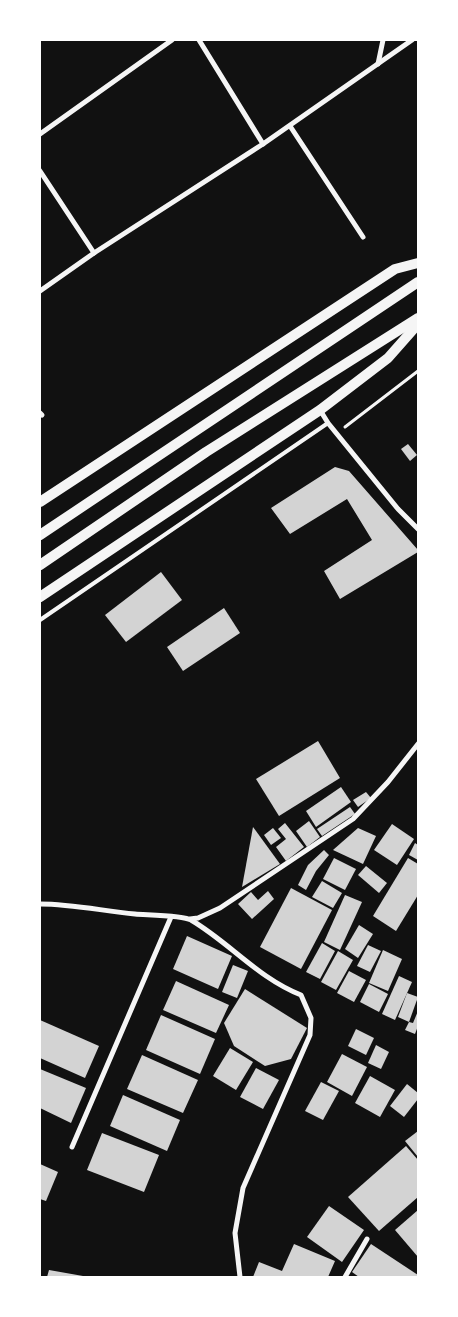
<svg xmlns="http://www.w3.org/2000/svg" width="458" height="1317" font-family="Montserrat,sans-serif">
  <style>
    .building { fill: #d3d3d3 }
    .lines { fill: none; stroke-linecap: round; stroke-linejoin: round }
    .path { stroke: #f5f5f5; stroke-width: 3 }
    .service { stroke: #f5f5f5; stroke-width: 4 }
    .minor { stroke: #f5f5f5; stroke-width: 5 }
    .secondary { stroke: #f5f5f5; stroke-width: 10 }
  </style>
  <rect width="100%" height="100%" fill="#111"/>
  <g class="building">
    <polygon points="408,444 417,455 410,461 401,449"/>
    <polygon points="335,467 349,471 418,550 418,552 340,599 324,571 372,540 347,499 290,534 271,508"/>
    <polygon points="161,572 182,600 126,642 105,615"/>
    <polygon points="224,608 240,633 183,671 167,647"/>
    <polygon points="318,741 340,778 279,816 256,779"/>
    <polygon points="341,787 351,802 316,827 306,811"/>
    <polygon points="366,792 371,798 358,807 353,800"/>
    <polygon points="350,807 355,814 322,836 317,829"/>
    <polygon points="309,821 320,837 307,847 296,831"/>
    <polygon points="285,823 304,847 286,861 276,847 286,839 278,829"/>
    <polygon points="392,824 414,839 397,865 374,850"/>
    <polygon points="253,827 280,864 242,887"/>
    <polygon points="273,828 281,838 271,845 264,835"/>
    <polygon points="358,828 376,836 363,864 333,850"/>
    <polygon points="415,843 418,845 418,860 409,855"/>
    <polygon points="324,850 329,855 316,871 306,890 298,885 308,865"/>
    <polygon points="334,858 356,869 345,890 323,879"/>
    <polygon points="408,858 418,864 418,895 396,931 373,916"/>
    <polygon points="366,866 387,883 379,893 358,875"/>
    <polygon points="322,881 342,893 333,908 312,897"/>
    <polygon points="291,888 332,910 301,969 260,947"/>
    <polygon points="268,891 274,899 252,919 238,904 251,892 258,900"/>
    <polygon points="345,895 362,902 340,950 324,942"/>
    <polygon points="359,925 373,934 358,958 345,949"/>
    <polygon points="187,936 232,956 218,989 173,969"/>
    <polygon points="322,943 335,951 320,979 306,972"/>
    <polygon points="368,945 381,951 370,972 357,966"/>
    <polygon points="383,950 402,959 388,991 369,983"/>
    <polygon points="338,951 353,960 336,990 321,982"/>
    <polygon points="233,965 248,971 237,998 222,992"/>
    <polygon points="349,971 366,980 354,1002 337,993"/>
    <polygon points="399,976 412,982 395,1020 382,1014"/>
    <polygon points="176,981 229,1005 216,1033 163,1010"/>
    <polygon points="369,984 388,994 379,1012 360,1002"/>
    <polygon points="245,989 307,1028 291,1059 265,1066 234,1046 224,1023"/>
    <polygon points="407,993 418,997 409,1022 398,1017"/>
    <polygon points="418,1011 418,1026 415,1034 405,1030 409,1022 413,1023"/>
    <polygon points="161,1015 215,1039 200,1074 146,1050"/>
    <polygon points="40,1020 99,1046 85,1078 40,1058"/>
    <polygon points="356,1029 374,1038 366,1055 348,1046"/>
    <polygon points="376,1045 389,1052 381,1069 368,1063"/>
    <polygon points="230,1048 253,1062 236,1090 213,1076"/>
    <polygon points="342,1054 367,1067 352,1096 327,1082"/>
    <polygon points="142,1055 198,1080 183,1113 127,1089"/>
    <polygon points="256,1068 279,1080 263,1109 240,1097"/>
    <polygon points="40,1069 86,1088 71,1123 40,1108"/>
    <polygon points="370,1076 395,1090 380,1117 355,1103"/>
    <polygon points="321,1082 339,1091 323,1120 305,1111"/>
    <polygon points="407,1084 418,1093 418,1099 404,1117 390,1106"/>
    <polygon points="123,1095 180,1120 167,1151 110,1126"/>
    <polygon points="418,1131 418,1157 405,1141"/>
    <polygon points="102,1133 159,1155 144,1192 87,1170"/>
    <polygon points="406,1146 418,1160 418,1197 379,1231 348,1197"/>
    <polygon points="40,1164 58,1172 46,1201 40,1199"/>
    <polygon points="329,1206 364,1230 342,1262 307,1237"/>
    <polygon points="418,1210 418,1257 395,1230"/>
    <polygon points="294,1244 335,1261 328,1277 253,1277 259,1262 282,1271"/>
    <polygon points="371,1244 418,1275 418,1277 359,1277 352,1272"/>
    <polygon points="49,1270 83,1276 83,1277 47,1277"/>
  </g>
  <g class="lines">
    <polyline class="path" points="345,427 418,371"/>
    <polyline class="service" points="40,620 328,423"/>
    <g class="minor">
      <polyline points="199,40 263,144"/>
      <polyline points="378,64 383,40"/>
      <polyline points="290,126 363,237"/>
      <polyline points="40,134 172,40"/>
      <polyline points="40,171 94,253"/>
      <polyline points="40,291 94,253 263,144 412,40"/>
      <polyline points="320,410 328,423 398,509 418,529"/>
      <polyline points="40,413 42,415"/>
      <path d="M 40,904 C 72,904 103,911 135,914 C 146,915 183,915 191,920 C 230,943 258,978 301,995 L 311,1018 L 310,1035 L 243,1188 L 235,1233 L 240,1277"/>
      <polyline points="190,919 198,918 220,908 353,819 388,782 418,744"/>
      <polyline points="72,1147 171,917"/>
      <polyline points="345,1277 367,1239"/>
    </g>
    <g class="secondary">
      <polyline points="40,502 395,269 418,263"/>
      <polyline points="40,535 418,282"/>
      <polyline points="40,565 206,452 418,318"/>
      <polyline points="40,597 320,410 388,358 418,324"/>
    </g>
  </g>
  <rect width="458" height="1317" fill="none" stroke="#ffffff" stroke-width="82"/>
</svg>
